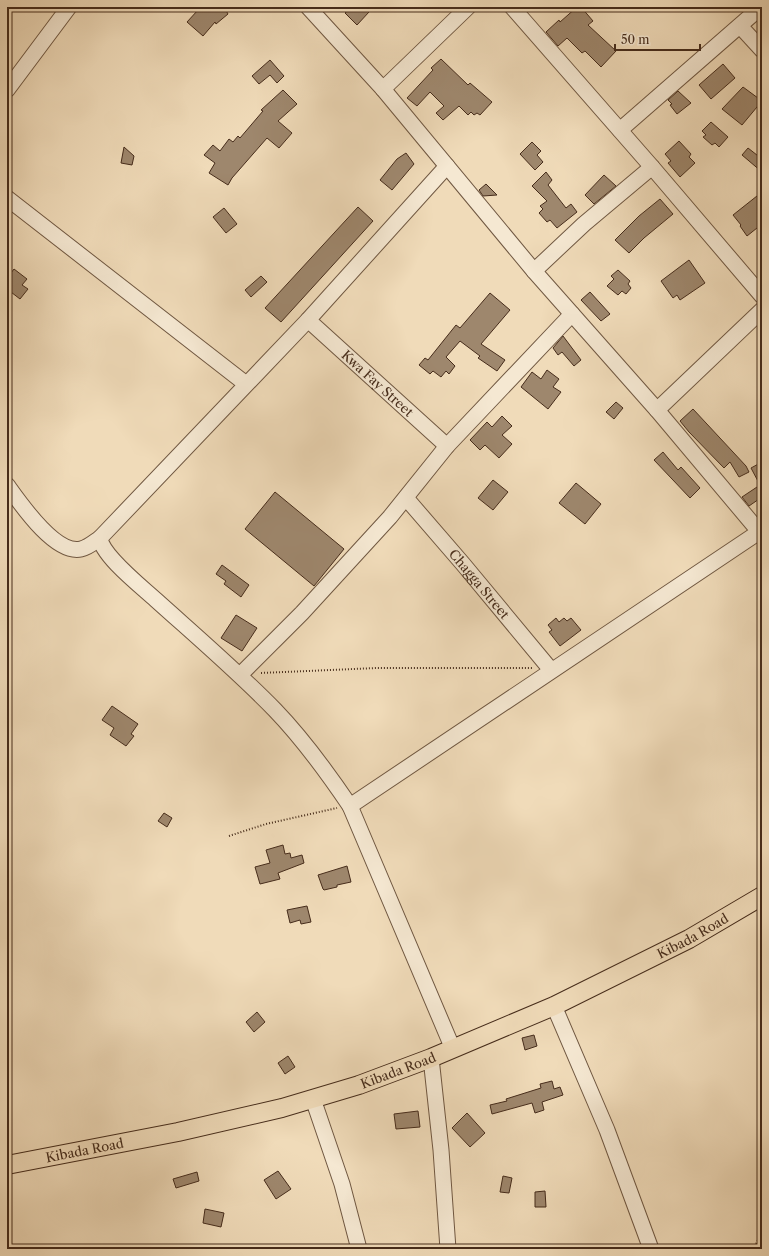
<svg xmlns="http://www.w3.org/2000/svg" width="769" height="1256" font-family="'Libre Caslon Text',serif">
  <style>
    .building { fill: #9e876d; stroke: #462c1b }
    .lines { fill: none; stroke-linecap: round; stroke-linejoin: round }
    .minor-casing { stroke: #705842; stroke-width: 17 }
    .major-casing { stroke: #462c1b; stroke-width: 20 }
    .path { stroke: #462c1b; stroke-width: 2; stroke-dasharray: 1 2; stroke-linecap: butt }
    .minor { stroke: #f5e8d2; stroke-width: 15 }
    .major { stroke: #f0dbb9; stroke-width: 18 }
    .labels { text-anchor: middle; stroke-width: 3.5; stroke-linejoin: round; paint-order: stroke }
    .street-label { font-size: 13px; fill: #462c1b; stroke: #f5e8d2 }
  </style>
  <rect width="100%" height="100%" fill="#f0dbb9"/>
  <filter id="stains"><feTurbulence type="fractalNoise" baseFrequency=".005" numOctaves="4"/><feColorMatrix values="0 0 0 0 .2 0 0 0 0 .09 0 0 0 0 .02 0 0 0 .5 -.17"/></filter>
  <radialGradient id="worn" r=".72"><stop offset=".6" stop-color="#630" stop-opacity="0"/><stop offset="1" stop-color="#630" stop-opacity=".3"/></radialGradient>
  <g class="building">
    <polygon points="205,7 224,7 228,14 216,24 215,22 203,36 187,22 198,10 200,12"/>
    <polygon points="352,7 364,7 369,12 357,25 345,13"/>
    <polygon points="577,7 581,7 593,21 588,25 616,51 601,67 585,51 582,53 567,38 558,46 546,32 559,20 560,22"/>
    <polygon points="441,59 468,85 470,83 492,102 480,115 477,113 474,115 471,112 468,115 459,106 443,120 436,113 444,106 430,92 417,106 407,98 433,70 431,68"/>
    <polygon points="270,60 284,76 277,83 270,75 259,84 252,76"/>
    <polygon points="723,64 735,78 711,99 699,85"/>
    <polygon points="743,87 762,101 742,125 722,109"/>
    <polygon points="283,90 297,104 278,121 292,133 279,148 267,138 232,178 228,185 209,173 215,163 204,155 213,145 220,151 229,139 233,142 238,136 240,138 263,111 261,110"/>
    <polygon points="678,91 691,103 677,114 670,105 672,104 668,100"/>
    <polygon points="711,122 728,137 719,147 715,143 712,145 703,137 706,135 702,131"/>
    <polygon points="679,141 691,154 689,157 695,163 680,177 668,163 671,161 665,154"/>
    <polygon points="532,142 541,151 537,155 543,162 535,170 520,154"/>
    <polygon points="124,147 134,156 132,165 121,163"/>
    <polygon points="748,148 762,159 762,172 742,155"/>
    <polygon points="406,153 414,164 392,190 380,180 397,159"/>
    <polygon points="546,172 552,180 548,185 566,208 571,204 577,212 557,228 550,220 547,222 539,213 543,209 540,206 547,201 532,186"/>
    <polygon points="604,175 616,186 594,204 585,195"/>
    <polygon points="486,184 497,195 483,196 479,190"/>
    <polygon points="762,192 762,224 747,236 740,226 741,225 733,215"/>
    <polygon points="660,199 673,214 644,238 629,253 615,240 639,216"/>
    <polygon points="358,207 373,221 281,322 265,308"/>
    <polygon points="224,208 237,224 226,233 213,217"/>
    <polygon points="689,260 705,283 680,300 677,295 673,298 661,281"/>
    <polygon points="14,269 27,279 22,285 28,289 20,299 7,289 7,278"/>
    <polygon points="618,270 630,281 628,284 631,288 626,294 622,291 618,295 607,286 614,279 611,276"/>
    <polygon points="261,276 267,282 251,297 245,290"/>
    <polygon points="590,292 610,314 601,321 581,300"/>
    <polygon points="490,293 510,310 481,344 505,360 497,371 478,358 480,356 460,341 446,357 455,366 449,374 446,371 441,377 433,371 430,374 419,365 425,358 428,360 456,325 460,328"/>
    <polygon points="563,336 581,360 574,366 562,352 558,355 553,348"/>
    <polygon points="547,370 559,379 553,387 561,392 548,409 521,387 532,372 541,379"/>
    <polygon points="616,402 623,408 614,419 606,412"/>
    <polygon points="693,409 746,466 749,472 739,477 730,462 724,468 689,432 680,421"/>
    <polygon points="502,416 512,426 502,435 512,444 499,458 485,445 480,450 470,440 487,422 492,427"/>
    <polygon points="663,452 678,470 681,467 700,488 690,498 654,460"/>
    <polygon points="762,462 762,497 749,506 742,497 760,485 751,468"/>
    <polygon points="493,480 508,492 493,510 478,498"/>
    <polygon points="576,483 601,504 585,524 559,503"/>
    <polygon points="275,492 344,549 314,586 245,529"/>
    <polygon points="222,565 249,585 241,597 224,584 226,581 216,574"/>
    <polygon points="236,615 257,628 242,651 221,638"/>
    <polygon points="556,618 559,622 564,618 567,621 571,618 581,630 560,646 549,632 552,630 548,625"/>
    <polygon points="112,706 138,724 131,734 134,736 126,746 110,735 114,728 102,720"/>
    <polygon points="164,813 172,818 167,827 158,821"/>
    <polygon points="283,845 285,854 290,853 291,858 302,855 304,863 278,873 280,879 260,884 255,867 270,863 266,850"/>
    <polygon points="347,866 351,882 337,885 337,887 324,890 323,889 318,875"/>
    <polygon points="307,906 311,922 301,924 300,920 290,923 287,910"/>
    <polygon points="257,1012 265,1022 254,1032 246,1022"/>
    <polygon points="534,1035 537,1046 525,1050 522,1038"/>
    <polygon points="288,1056 295,1067 285,1074 278,1063"/>
    <polygon points="552,1081 554,1089 560,1087 563,1095 542,1102 544,1110 535,1113 532,1103 492,1114 490,1105 507,1101 506,1099 541,1088 540,1084"/>
    <polygon points="418,1111 420,1127 396,1129 394,1114"/>
    <polygon points="467,1113 485,1133 470,1147 452,1128"/>
    <polygon points="278,1171 291,1189 276,1199 264,1180"/>
    <polygon points="197,1172 199,1181 176,1188 173,1179"/>
    <polygon points="503,1176 512,1178 509,1193 500,1192"/>
    <polygon points="545,1191 546,1207 535,1207 535,1192"/>
    <polygon points="205,1209 224,1213 221,1227 203,1223"/>
  </g>
  <g class="lines">
    <g class="minor-casing">
      <g id="minor">
        <polyline points="308,7 383,89 534,271 657,410 762,535"/>
        <polyline points="512,7 652,167 762,296"/>
        <polyline points="740,26 762,50"/>
        <polyline points="383,89 468,7"/>
        <polyline points="7,90 69,7"/>
        <polyline points="620,130 761,7"/>
        <path d="M 447,166 L 308,320 L 100,538 C 102,556 142,587 156,600 C 196,636 237,671 275,710 C 303,739 327,772 350,806 L 453,1049"/>
        <polyline points="7,198 246,384"/>
        <polyline points="534,271 584,224 652,167"/>
        <path id="s1" d="M 308,320 L 447,446"/>
        <polyline points="657,410 762,310"/>
        <path d="M 7,485 C 20,503 55,555 81,549 C 89,547 94,542 100,538"/>
        <path id="s2" d="M 406,498 L 463,564 L 551,670"/>
        <polyline points="240,675 302,613 390,517 447,446 572,314"/>
        <polyline points="350,806 759,532"/>
        <polyline points="554,1006 607,1130 651,1249"/>
        <polyline points="431,1058 441,1150 448,1249"/>
        <polyline points="313,1099 342,1184 359,1249"/>
      </g>
    </g>
    <g class="major-casing">
      <g id="major">
        <path id="s3" d="M 7,1165 L 178,1132 L 282,1108 L 359,1085 L 431,1058 L 554,1006 L 689,939 L 762,896"/>
      </g>
    </g>
    <g class="path">
      <polyline points="261,673 377,668 532,668"/>
      <polyline points="229,836 266,824 337,808"/>
      <polyline points="753,1249 762,1233"/>
    </g>
    <use href="#minor" class="minor"/>
    <use href="#major" class="major"/>
  </g>
  <g class="labels">
    <g class="street-label">
      <text dy="5" stroke="none"><textPath href="#s1" startOffset="94">Kwa Fay Street</textPath></text>
      <text dy="5" stroke="none"><textPath href="#s2" startOffset="113">Chagga Street</textPath></text>
      <text dy="5" stroke="none"><textPath href="#s3" startOffset="727">Kibada Road</textPath></text>
      <text dy="5" stroke="none"><textPath href="#s3" startOffset="403">Kibada Road</textPath></text>
      <text dy="5" stroke="none"><textPath href="#s3" startOffset="79">Kibada Road</textPath></text>
    </g>
  </g>
  <rect width="769" height="1256" fill="none" stroke="#f0dbb9" stroke-width="24"/>
  <rect x="8" y="8" width="753" height="1240" fill="none" stroke="#462c1b" stroke-width="2"/>
  <rect x="12" y="12" width="745" height="1232" fill="none" stroke="#462c1b"/>
  <path d="M615 44v6h85v-6" fill="none" stroke="#462c1b" stroke-width="2"/>
  <text x="621" y="44" font-size="12" fill="#462c1b" stroke="#f5e8d2" stroke-width="3" paint-order="stroke">50 m</text>
  <rect width="100%" height="100%" filter="url(#stains)"/>
  <rect width="100%" height="100%" fill="url(#worn)"/>
</svg>
